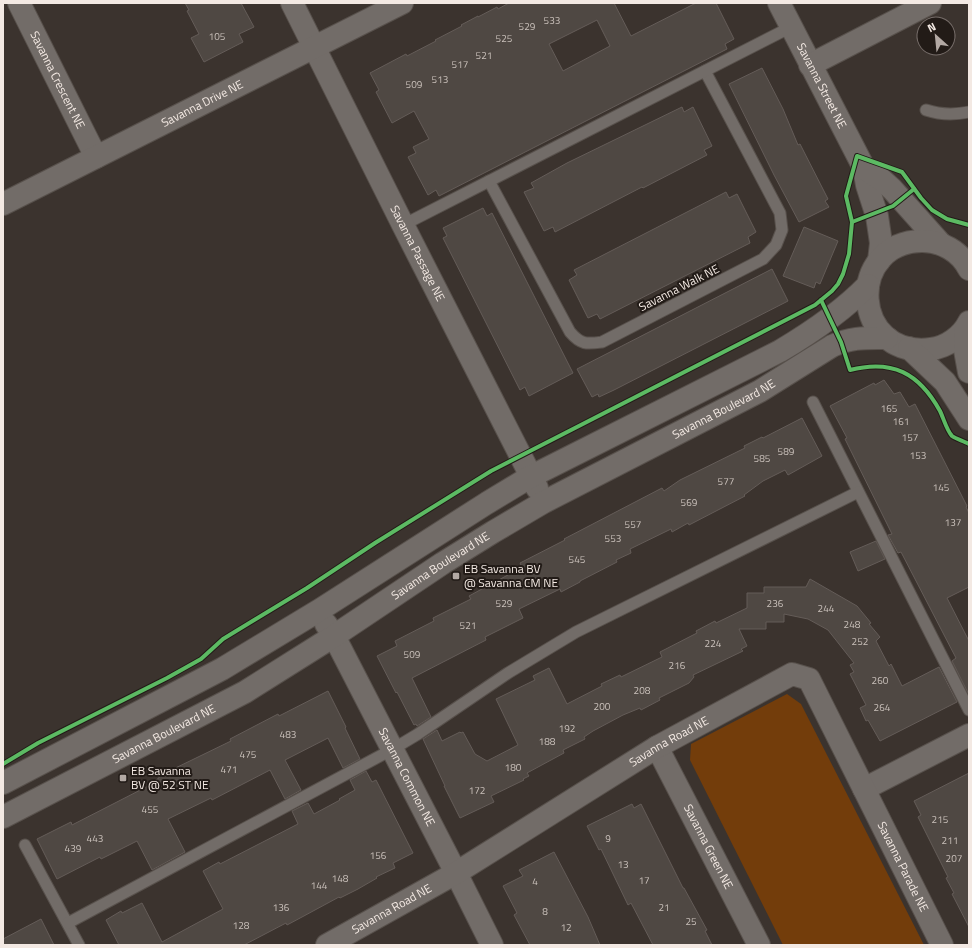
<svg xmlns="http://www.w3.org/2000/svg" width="972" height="948" font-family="'Titillium Web',sans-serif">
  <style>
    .green { fill: #733d0b }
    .building { fill: #4f4843; stroke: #645c58; fill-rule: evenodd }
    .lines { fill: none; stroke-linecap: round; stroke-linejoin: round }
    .lane-casing { stroke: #58514c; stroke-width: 13 }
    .street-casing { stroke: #58514c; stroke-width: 24 }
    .lane { stroke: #726c68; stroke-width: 11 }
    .street { stroke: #726c68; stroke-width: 22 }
    .cycleway-casing { stroke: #221b17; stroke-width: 6 }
    .cycleway { stroke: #5cba63; stroke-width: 4 }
    .poi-dot { fill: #b3a9a4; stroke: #221b17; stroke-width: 1.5 }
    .labels { text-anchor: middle; stroke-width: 4; stroke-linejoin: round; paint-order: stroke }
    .number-label { font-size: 10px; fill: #cac1bb }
    .street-label { font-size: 12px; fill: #f3e9e3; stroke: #221b17 }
    .poi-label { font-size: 12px; fill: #f3e9e3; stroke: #221b17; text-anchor: start }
  </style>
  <rect width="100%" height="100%" fill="#3b332e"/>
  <polygon class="green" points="787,694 801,704 924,945 783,945 690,760 691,744"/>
  <g class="building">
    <polygon points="185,3 241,3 254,27 239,34 243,42 204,62 191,38 199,34 187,11 189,10"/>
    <path d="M 509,3 L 614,3 L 631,36 L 696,3 L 716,3 L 734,39 L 725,44 L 727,49 L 439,196 L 436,190 L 428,195 L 408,157 L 416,153 L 413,147 L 429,139 L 414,111 L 392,123 L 376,92 L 379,90 L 370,73 L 406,54 L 407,56 L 436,41 L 435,40 L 462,26 L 461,25 L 478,16 L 478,17 L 497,7 L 498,9 ZM 597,20 L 610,46 L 563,71 L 549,44 Z"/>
    <polygon points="762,68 783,109 798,145 800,144 828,199 825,201 829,207 799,222 774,175 729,84"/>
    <polygon points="682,107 684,112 693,107 712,146 704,150 707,155 643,188 642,187 555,232 553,227 544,231 524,192 534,188 531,183 567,163"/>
    <polygon points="726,192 729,198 737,194 756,232 748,237 750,243 600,319 597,314 588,318 569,280 577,275 574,270"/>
    <polygon points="483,208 487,216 492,213 573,373 529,396 525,387 520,390 443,238 447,236 443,228"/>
    <polygon points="804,227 838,241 820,284 816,282 814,288 783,276"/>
    <polygon points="772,269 788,301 614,390 599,397 598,394 592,397 577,369"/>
    <polygon points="884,380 894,394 900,392 909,407 915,404 967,506 966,507 969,513 969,587 947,598 969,641 969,695 952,661 956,658 901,552 898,553 888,535 892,534 845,439 847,438 830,406 874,383 875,385"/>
    <polygon points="802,418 822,456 788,475 785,470 763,481 744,495 745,496 689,525 688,523 672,532 671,529 630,549 631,553 616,560 617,562 580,581 580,582 561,592 560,589 519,609 523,618 485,637 486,640 412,678 431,717 417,726 416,724 414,725 397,692 396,693 377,656 397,646 395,641 434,621 433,618 471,599 469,596 506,576 508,575 506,572 521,565 520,563 565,540 564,539 662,488 664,491 680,480 745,448 744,446 762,437 763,438"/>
    <polygon points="876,541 885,559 858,571 850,552"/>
    <polygon points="810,579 857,606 871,623 869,624 880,637 876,641 889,666 891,664 902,686 939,667 957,702 880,741 868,720 866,721 860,708 866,705 850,674 854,672 850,665 854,663 828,630 808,619 784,614 784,622 766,622 766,629 739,629 747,646 741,649 743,651 693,675 694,677 689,683 659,698 660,700 641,710 640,708 623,715 593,731 584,737 585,739 563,750 564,753 527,773 529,776 523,779 524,780 491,796 494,802 460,818 444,786 445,786 423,739 437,730 442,741 460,732 461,733 463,732 475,754 487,761 518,745 496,699 535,680 533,676 549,668 567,704 602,686 601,684 620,675 621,677 662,657 660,652 697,633 696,631 715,621 716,623 747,608 747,593 764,593 764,587 806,587"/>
    <polygon points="328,691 346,727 345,728 360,759 343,768 328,738 285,760 301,790 285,799 270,770 212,800 211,798 168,819 185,852 152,870 137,841 101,859 100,857 57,879 37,839 71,822 72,825 154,783 154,781 159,778 159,776 231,741 230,739 278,714 279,716"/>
    <polygon points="366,771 372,782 376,780 413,853 393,863 395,868 376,877 377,878 358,889 340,898 339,897 302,917 287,925 286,923 244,945 119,945 106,920 121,911 122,913 142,903 162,942 223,909 203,871 219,862 220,864 298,824 292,811 308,803 314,814 340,800 339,799 355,790 350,780"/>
    <polygon points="969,773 969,927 952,894 954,893 946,878 948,877 918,817 921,815 914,801"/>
    <polygon points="632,804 634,808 641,804 683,888 684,888 707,930 705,931 712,945 653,945 631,903 628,905 601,849 599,850 587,826"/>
    <polygon points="554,852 588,917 600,945 530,945 514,915 517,913 503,886 523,876 519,870"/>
    <polygon points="41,919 54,945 3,945 3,939"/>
  </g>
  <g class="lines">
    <g class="lane-casing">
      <g id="lane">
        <path d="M 926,110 C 941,115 954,115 969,112"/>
        <path d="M 489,181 L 570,332 C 581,345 587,344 602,342 L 763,259 L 776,245 L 782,230 L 780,213 L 705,71"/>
        <polyline points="403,225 791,27"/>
        <polyline points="813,402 969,710"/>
        <polyline points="25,845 79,945"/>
        <polyline points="68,923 393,749 418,734 508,673 576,632 858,492"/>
      </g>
    </g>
    <g class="street-casing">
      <g id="street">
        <path id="s1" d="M 19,3 L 96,157"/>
        <path id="s2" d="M 292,3 L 403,225 L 537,488"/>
        <path id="s3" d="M 779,3 L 864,168 L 867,185 L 877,216 L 881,243 L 879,261"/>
        <polyline points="810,65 930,3"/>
        <polyline points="864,168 882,180 892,189 941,244"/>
        <path id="s4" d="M 3,204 L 402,3"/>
        <path d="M 969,269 C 960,251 941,241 922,241 C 845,242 851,359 931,349 C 947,347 962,336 969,322"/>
        <polyline points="966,328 965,350 969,372"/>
        <polyline points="909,348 945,382 969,419"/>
        <path id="s5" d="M 326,624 L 334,636 L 456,873 L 492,945"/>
        <path id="s6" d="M 657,747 L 759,945"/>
        <path d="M 3,783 L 222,669 L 318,611 L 487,503 L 530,477 L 780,351 C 812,332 842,312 868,285"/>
        <polyline points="864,789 969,735"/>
        <path id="s7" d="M 3,817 L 245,692 L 334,636 L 443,563 L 493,532 L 544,502 L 760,391 L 832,346 C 851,337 866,338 887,338"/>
        <path id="s8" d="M 327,945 L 456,873 L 657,747 L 792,674 L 809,679 L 942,945"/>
      </g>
    </g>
    <use href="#lane" class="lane"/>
    <use href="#street" class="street"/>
    <g class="cycleway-casing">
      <g id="cycleway">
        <polyline points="852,222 893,206 914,189"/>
        <path d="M 821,300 L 841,342 L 850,370 C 892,359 919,373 940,411 C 943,417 947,431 952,436 C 956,439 964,441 969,444"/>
        <polyline points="3,764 38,743 167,678 201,659 223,639 307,588 375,543 491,471 815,305 832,291 838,284 843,274 849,254 852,222 846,196 857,156 902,172 921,198 932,210 947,219 969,225"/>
      </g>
    </g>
    <use href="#cycleway" class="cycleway"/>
  </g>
  <g class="poi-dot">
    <rect x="452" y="572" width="8" height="8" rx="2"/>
    <rect x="119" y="774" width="8" height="8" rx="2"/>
  </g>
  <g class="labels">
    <g class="number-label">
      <text x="552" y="24">533</text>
      <text x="527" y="30">529</text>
      <text x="217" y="40">105</text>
      <text x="504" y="42">525</text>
      <text x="484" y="59">521</text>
      <text x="460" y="68">517</text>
      <text x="440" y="83">513</text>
      <text x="414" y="88">509</text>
      <text x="889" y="412">165</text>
      <text x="901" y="425">161</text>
      <text x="910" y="441">157</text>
      <text x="786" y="455">589</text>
      <text x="918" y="459">153</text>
      <text x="762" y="462">585</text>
      <text x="726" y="485">577</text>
      <text x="941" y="491">145</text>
      <text x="689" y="506">569</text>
      <text x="953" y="526">137</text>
      <text x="633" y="528">557</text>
      <text x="613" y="542">553</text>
      <text x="577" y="563">545</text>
      <text x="504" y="607">529</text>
      <text x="775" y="607">236</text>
      <text x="826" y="612">244</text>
      <text x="852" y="628">248</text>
      <text x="468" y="629">521</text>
      <text x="860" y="645">252</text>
      <text x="713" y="647">224</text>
      <text x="412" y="658">509</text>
      <text x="677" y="669">216</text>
      <text x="880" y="684">260</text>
      <text x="642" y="694">208</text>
      <text x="602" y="710">200</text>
      <text x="882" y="711">264</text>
      <text x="567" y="732">192</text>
      <text x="288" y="738">483</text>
      <text x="547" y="745">188</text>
      <text x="248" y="758">475</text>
      <text x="513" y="771">180</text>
      <text x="229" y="773">471</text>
      <text x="477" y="794">172</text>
      <text x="150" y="813">455</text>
      <text x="940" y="823">215</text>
      <text x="95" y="842">443</text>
      <text x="608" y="842">9</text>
      <text x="950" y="844">211</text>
      <text x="73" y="852">439</text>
      <text x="378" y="859">156</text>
      <text x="954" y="862">207</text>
      <text x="623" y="868">13</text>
      <text x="340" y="882">148</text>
      <text x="644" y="884">17</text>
      <text x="535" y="885">4</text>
      <text x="319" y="889">144</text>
      <text x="281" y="911">136</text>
      <text x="664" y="911">21</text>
      <text x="545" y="915">8</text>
      <text x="691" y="925">25</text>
      <text x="241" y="929">128</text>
      <text x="566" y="931">12</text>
    </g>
    <g class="street-label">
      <text dy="4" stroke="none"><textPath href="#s1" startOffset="86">Savanna Crescent NE</textPath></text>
      <text dy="4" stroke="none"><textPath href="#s3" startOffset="93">Savanna Street NE</textPath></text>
      <text dy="4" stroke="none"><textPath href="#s4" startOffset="223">Savanna Drive NE</textPath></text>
      <text dy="4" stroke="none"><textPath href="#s2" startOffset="280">Savanna Passage NE</textPath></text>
      <text transform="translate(679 288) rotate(-27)" y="4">Savanna Walk NE</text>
      <text dy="4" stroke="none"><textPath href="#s7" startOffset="829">Savanna Boulevard NE</textPath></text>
      <text dy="4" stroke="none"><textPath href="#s7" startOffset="505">Savanna Boulevard NE</textPath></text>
      <text dy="4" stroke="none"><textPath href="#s7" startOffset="181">Savanna Boulevard NE</textPath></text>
      <text dy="4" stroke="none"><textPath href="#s8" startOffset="398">Savanna Road NE</textPath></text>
      <text dy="4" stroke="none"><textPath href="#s5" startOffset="173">Savanna Common NE</textPath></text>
      <text dy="4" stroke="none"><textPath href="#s6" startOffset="112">Savanna Green NE</textPath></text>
      <text dy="4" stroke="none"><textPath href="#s8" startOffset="766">Savanna Parade NE</textPath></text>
      <text dy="4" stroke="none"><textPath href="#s8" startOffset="74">Savanna Road NE</textPath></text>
    </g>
    <g class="poi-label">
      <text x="464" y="573">EB Savanna BV<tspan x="464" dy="14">@ Savanna CM NE</tspan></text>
      <text x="131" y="775">EB Savanna<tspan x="131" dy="14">BV @ 52 ST NE</tspan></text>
    </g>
  </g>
  <rect width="972" height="948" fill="none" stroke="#f3e9e3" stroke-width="8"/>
  <g transform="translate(936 36) rotate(333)"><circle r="19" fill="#221b17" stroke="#766d69"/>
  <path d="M0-3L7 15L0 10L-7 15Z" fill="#b3a9a4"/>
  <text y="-6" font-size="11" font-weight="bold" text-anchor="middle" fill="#f3e9e3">N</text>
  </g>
</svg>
